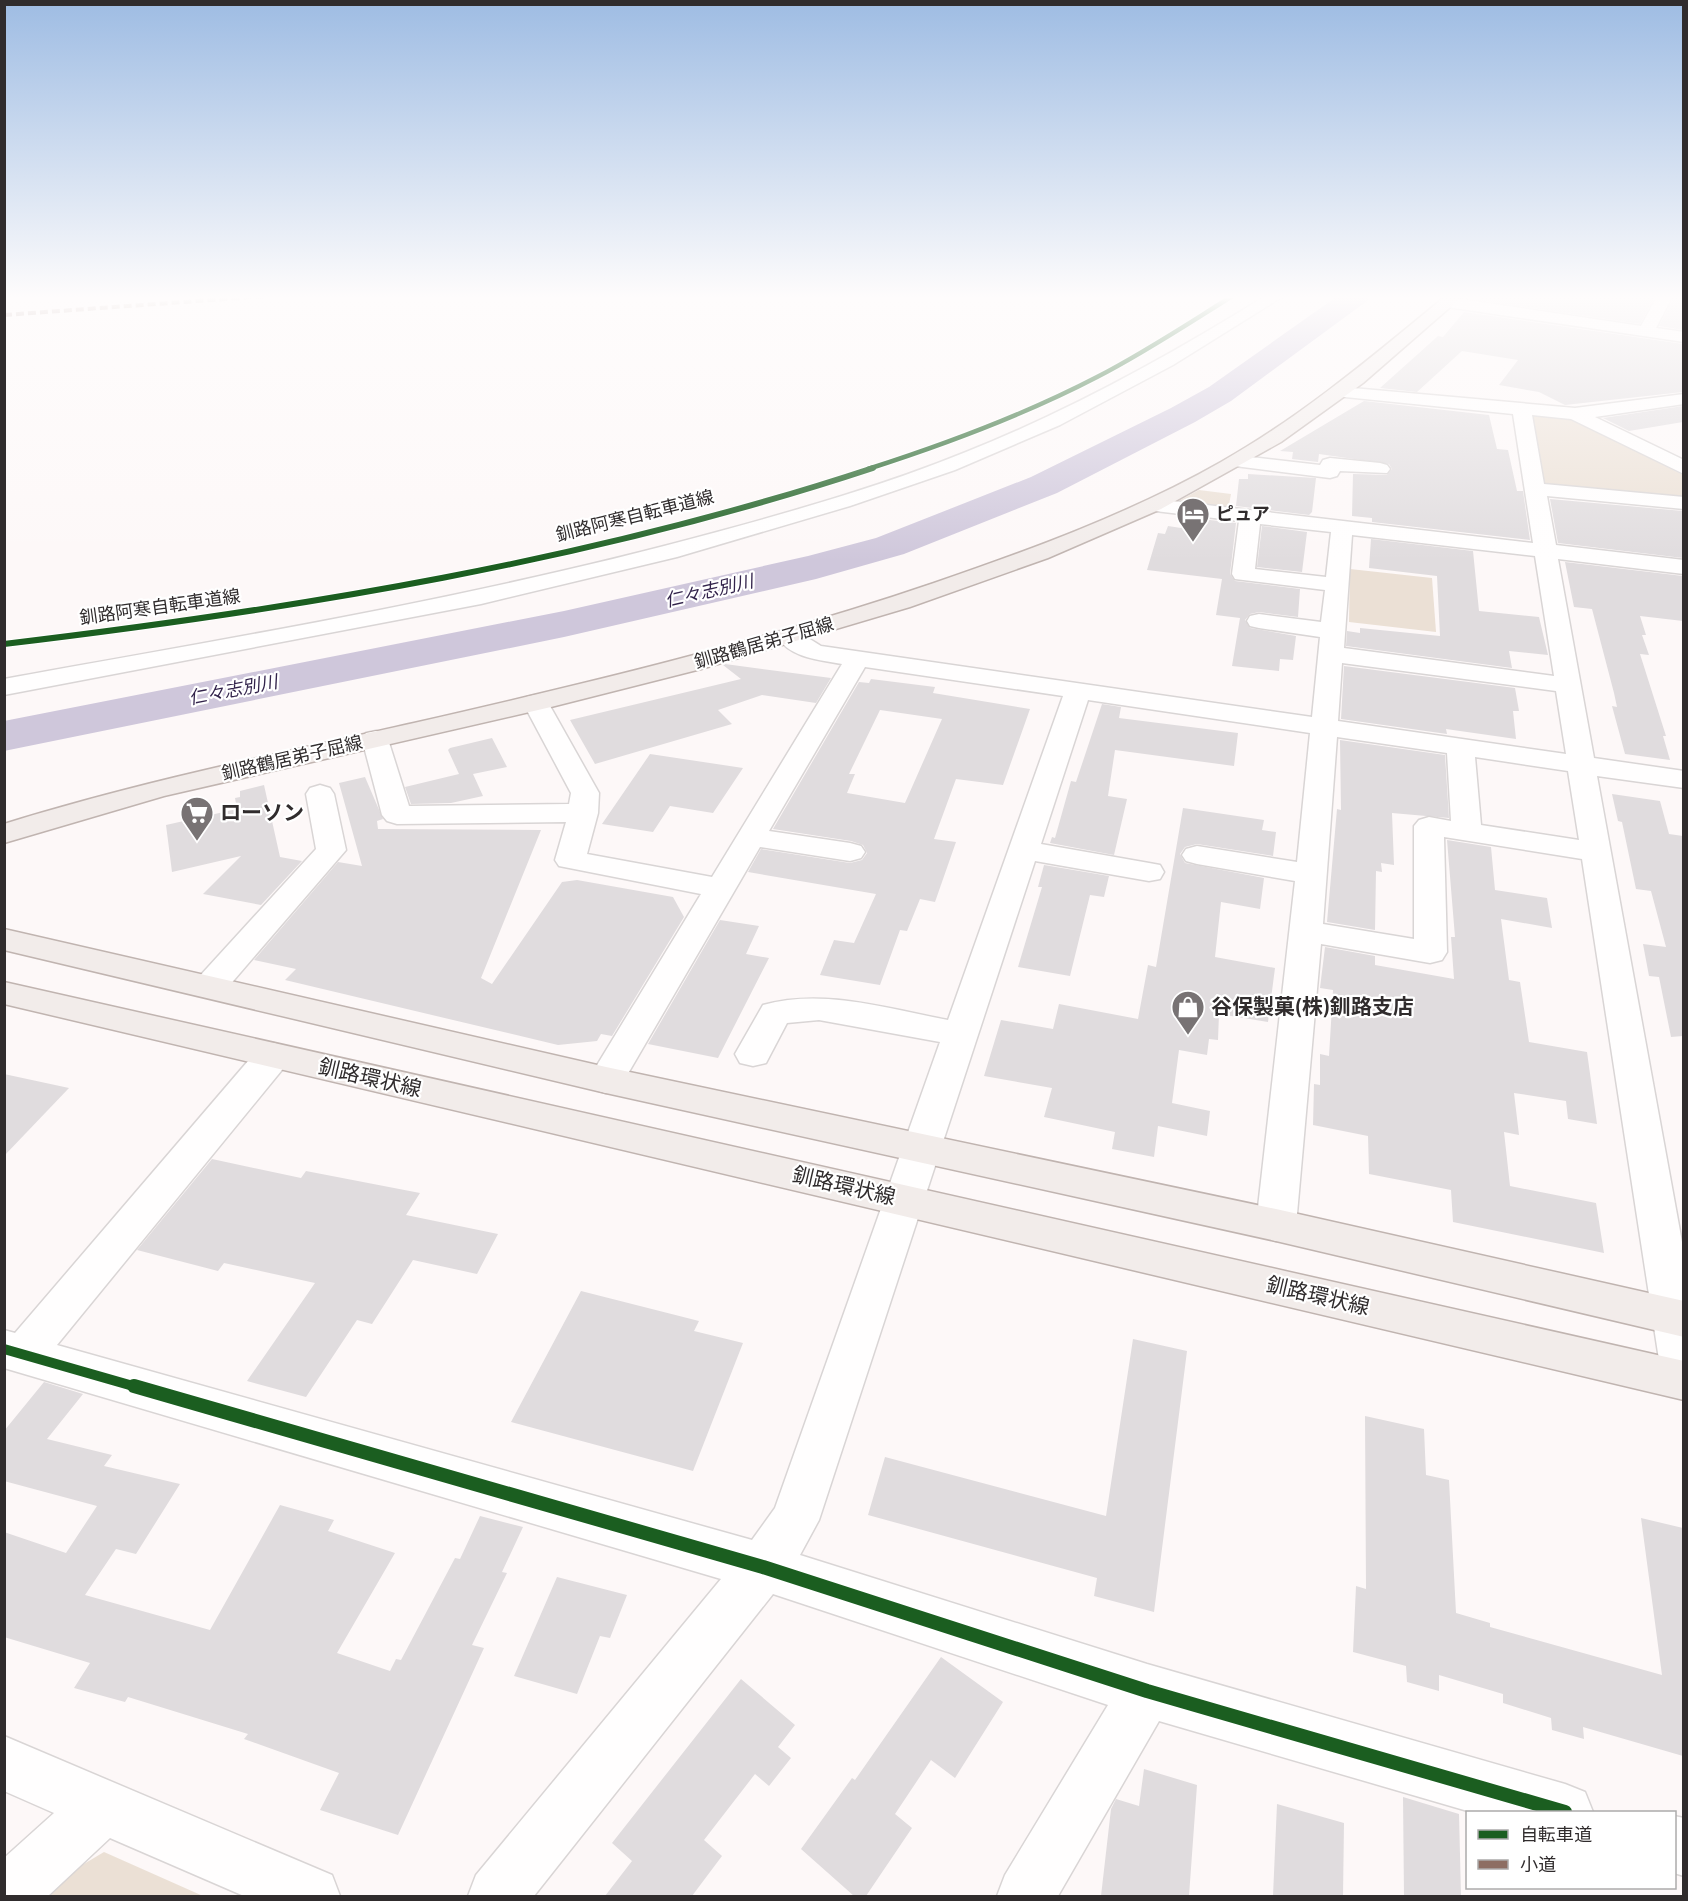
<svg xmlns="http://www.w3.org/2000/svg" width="1688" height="1901" font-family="Cabin,'Noto Sans JP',sans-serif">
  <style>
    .green { fill: #ebe0d5 }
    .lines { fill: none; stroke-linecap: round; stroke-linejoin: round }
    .river { fill: #cfc7db; fill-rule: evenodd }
    .building { fill: #e0dcde; fill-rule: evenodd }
    .minor-casing { stroke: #d9d5d5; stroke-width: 3 }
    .major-casing { stroke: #c0b4b0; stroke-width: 3 }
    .minor { fill: #fffefe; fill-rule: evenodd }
    .major { fill: #f2ecea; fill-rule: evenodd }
    .quiet { stroke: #8d6e63; stroke-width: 4; stroke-dasharray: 8 4; stroke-linecap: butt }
    .cycleway-far3-casing { stroke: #fff; stroke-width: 7 }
    .cycleway-far2-casing { stroke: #fff; stroke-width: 8 }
    .cycleway-far1-casing { stroke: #fff; stroke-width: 14 }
    .cycleway-casing { stroke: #fff; stroke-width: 18 }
    .cycleway-far3 { stroke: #1b5e20; stroke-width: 4.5 }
    .cycleway-far2 { stroke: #1b5e20; stroke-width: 6 }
    .cycleway-far1 { stroke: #1b5e20; stroke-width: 10 }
    .cycleway { stroke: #1b5e20; stroke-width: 14 }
    .labels { text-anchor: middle; stroke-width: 4.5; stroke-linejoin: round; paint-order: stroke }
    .far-poi-label { font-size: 18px; font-weight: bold; fill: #302c2d; stroke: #fff; text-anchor: start }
    .far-street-label { font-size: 18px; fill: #302c2d; stroke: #fff }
    .far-water-label { font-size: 18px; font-style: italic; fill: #32234b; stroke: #fff }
    .poi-label { font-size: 21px; font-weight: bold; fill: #302c2d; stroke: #fff; text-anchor: start }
    .street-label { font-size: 21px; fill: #302c2d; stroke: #fff }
  </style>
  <rect width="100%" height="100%" fill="#fdf8f8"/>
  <g class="green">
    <polygon points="1532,416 1574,419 1683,475 1683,500 1545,487"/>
    <polygon points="1199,490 1231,494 1228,510 1173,504"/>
    <polygon points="1350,569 1432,578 1436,632 1349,622"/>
    <polygon points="104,1852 203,1896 43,1896 67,1874"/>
  </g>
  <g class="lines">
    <polygon class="river" points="1339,295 1371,295 1367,301 1231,401 1195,422 1057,493 904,554 816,579 564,637 4,751 4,721 564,611 808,556 876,538 1031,477 1171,408 1209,387"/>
  </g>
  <g class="building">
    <polygon points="1484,295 1656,295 1640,324 1479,300"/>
    <polygon points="1675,295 1683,295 1683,330 1659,326"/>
    <polygon points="1464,312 1683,344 1683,392 1565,405 1539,392 1499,385 1518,360 1462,351 1417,392 1380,388 1438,336 1443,337"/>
    <polygon points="1364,401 1489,415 1497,449 1508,450 1517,491 1523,491 1530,540 1372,522 1372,518 1352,516 1353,474 1387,475 1392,469 1389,464 1319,454 1318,462 1292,459 1293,452 1280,451"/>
    <polygon points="1683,406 1683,422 1629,431 1603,418"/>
    <polygon points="1248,474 1316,478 1312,512 1309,515 1236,506 1239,479 1248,479"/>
    <polygon points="1550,499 1683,511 1683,558 1558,543"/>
    <polygon points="1184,517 1236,523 1230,574 1235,581 1300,589 1298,617 1259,612 1250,614 1245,620 1250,628 1296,636 1293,660 1280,659 1279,671 1232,666 1240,618 1216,615 1222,579 1147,570 1158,533 1165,534 1168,526 1181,528"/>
    <polygon points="1262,526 1307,532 1302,572 1257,567"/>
    <polygon points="1371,539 1473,551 1479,611 1539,617 1548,655 1509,651 1512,668 1346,646 1347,631 1360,633 1360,628 1440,636 1437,576 1369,568"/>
    <polygon points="1565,562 1683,576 1683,621 1640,616 1646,635 1642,635 1649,655 1640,654 1666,736 1663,736 1670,760 1625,754 1612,706 1617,707 1614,693 1592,609 1574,607"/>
    <polygon points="725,664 831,678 816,703 762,695 718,710 732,724 595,764 570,720 741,679 723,665"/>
    <polygon points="1344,666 1515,688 1519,711 1513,711 1516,739 1446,729 1447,734 1341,719"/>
    <path d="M 871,679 L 935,687 L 933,693 L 1030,709 L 1003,785 L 956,779 L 934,839 L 956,842 L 935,902 L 920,899 L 907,931 L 900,930 L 880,985 L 820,975 L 834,940 L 854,943 L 876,894 L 748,872 L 761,849 L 850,863 L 862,860 L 867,853 L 863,845 L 851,841 L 773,829 L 859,682 L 869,683 ZM 880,710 L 942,719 L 905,803 L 847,793 L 855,774 L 849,774 Z"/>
    <polygon points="1102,704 1121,707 1119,718 1238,733 1234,766 1115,750 1108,796 1127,799 1114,855 1050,843 1052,837 1055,838 1071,781 1076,782"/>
    <polygon points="492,738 507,767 473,774 483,796 451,803 411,804 405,787 459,774 448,750 450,748"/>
    <polygon points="1340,740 1445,755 1449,818 1392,813 1394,865 1381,863 1382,872 1376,871 1375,930 1327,922 1337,809 1341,810"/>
    <polygon points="650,754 743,768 713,813 670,806 653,832 602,824"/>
    <polygon points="365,777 383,819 377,821 378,829 541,830 481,978 492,984 562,882 577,880 673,897 684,917 612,1036 601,1034 597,1041 558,1045 285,980 296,969 254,960 338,862 362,866 339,783"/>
    <polygon points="264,785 280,857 302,861 261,905 203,894 241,856 172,872 166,825 237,809 235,798 240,797 240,791"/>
    <polygon points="1612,794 1660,801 1669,834 1683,836 1683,1036 1671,1037 1659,977 1649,976 1643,944 1666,947 1651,891 1636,889 1622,822 1618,821"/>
    <polygon points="1183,808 1264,820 1262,830 1276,832 1273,856 1197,844 1185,847 1180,854 1185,863 1264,878 1260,909 1221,902 1215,957 1275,968 1268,1022 1219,1014 1218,1040 1209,1039 1207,1055 1179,1050 1172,1103 1210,1111 1207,1136 1158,1126 1154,1157 1112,1149 1115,1132 1044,1117 1052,1088 984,1076 1001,1020 1053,1029 1059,1004 1138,1019 1148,965 1156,967"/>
    <polygon points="1447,840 1491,847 1495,890 1547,898 1552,928 1501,919 1509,980 1520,982 1529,1042 1587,1052 1597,1124 1568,1119 1566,1101 1514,1093 1519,1135 1504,1132 1510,1186 1596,1203 1604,1253 1453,1222 1451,1190 1369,1174 1368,1136 1313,1125 1314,1084 1320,1085 1320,1054 1329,1056 1333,990 1320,988 1325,947 1375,956 1375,965 1454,979 1451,937 1455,937"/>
    <polygon points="1044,865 1109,876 1104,897 1090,895 1070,976 1018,967 1042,887 1038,887"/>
    <polygon points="720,920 759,926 746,954 769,958 718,1058 648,1044"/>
    <polygon points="4,1074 69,1088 4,1156"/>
    <polygon points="212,1159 301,1178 306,1171 420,1193 406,1215 498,1234 477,1274 413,1260 372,1324 357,1320 306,1397 247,1381 315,1283 224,1263 218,1271 137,1250"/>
    <polygon points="581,1291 699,1321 694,1331 743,1343 693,1471 511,1422"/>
    <polygon points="1133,1339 1187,1351 1154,1612 1094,1596 1097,1578 868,1515 885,1457 1106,1516"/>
    <polygon points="44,1382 83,1394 47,1439 112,1455 104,1466 180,1484 136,1554 116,1549 85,1595 210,1630 280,1505 334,1520 328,1531 395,1553 337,1653 390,1671 396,1659 401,1660 455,1558 460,1559 480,1516 523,1527 502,1572 507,1573 472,1645 484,1648 398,1835 320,1810 339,1773 244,1739 248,1734 128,1697 125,1702 74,1688 90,1663 4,1637 4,1532 66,1553 97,1506 4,1481 4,1431"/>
    <polygon points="1365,1416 1424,1429 1426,1475 1449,1480 1456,1613 1490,1623 1490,1627 1662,1675 1641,1518 1683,1528 1683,1756 1583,1727 1584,1739 1552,1730 1551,1718 1503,1703 1503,1694 1439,1675 1439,1691 1407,1682 1406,1666 1353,1652 1356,1586 1366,1589"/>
    <polygon points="557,1577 627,1595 610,1638 600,1636 577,1694 514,1676"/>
    <polygon points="941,1657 1003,1702 955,1778 931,1760 895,1814 912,1828 866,1896 854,1896 801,1849 852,1778 855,1780"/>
    <polygon points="741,1679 795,1725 778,1747 791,1758 769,1786 755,1774 704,1840 722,1856 692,1896 605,1896 632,1861 612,1843"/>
    <polygon points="1144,1769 1197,1785 1189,1896 1101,1896 1111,1809 1116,1799 1139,1806"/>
    <polygon points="1403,1797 1459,1814 1461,1896 1404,1896"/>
    <polygon points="1277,1804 1344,1823 1343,1896 1273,1896"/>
  </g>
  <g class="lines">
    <g class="minor-casing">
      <g id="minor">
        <path d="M 1267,295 L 1285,295 L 1173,365 L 1060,425 L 955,470 L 850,506 L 677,557 L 481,604 L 4,695 L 4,679 C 243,636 483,596 717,532 C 801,509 885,485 966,452 C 1071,410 1171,355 1267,295 Z"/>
        <polygon points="1658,295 1673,295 1656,328 1684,332 1684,342 1447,307 1439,302 1447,297 1641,326"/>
        <path d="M 1341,387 L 1575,408 L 1684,394 L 1684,404 L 1595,417 L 1684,460 L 1684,474 L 1571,419 L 1532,415 L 1544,484 L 1684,497 L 1684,509 L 1547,496 L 1556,545 L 1684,560 L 1684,574 L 1558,559 L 1594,758 L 1684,771 L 1684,788 L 1597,776 L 1684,1253 L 1684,1398 L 1668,1393 L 1662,1379 L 1582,859 L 1444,837 L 1447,952 L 1442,960 L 1430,963 L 1321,944 L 1296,1225 L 1290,1236 L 1276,1241 L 1262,1236 L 1256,1225 L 1295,881 L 1197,864 L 1186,861 L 1182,855 L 1186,849 L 1197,846 L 1297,862 L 1310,733 L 1088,700 L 1041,844 L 1149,863 L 1160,865 L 1164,872 L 1160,879 L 1149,881 L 1035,861 L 819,1520 L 800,1555 L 1147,1664 L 1565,1784 L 1585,1792 L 1593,1812 L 1471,1812 L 1159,1721 L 1058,1896 L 997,1896 L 1005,1875 L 1108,1705 L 773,1594 L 534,1896 L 468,1896 L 476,1875 L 721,1579 L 4,1368 L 4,1330 L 15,1333 L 260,1047 L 273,1043 L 286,1047 L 291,1056 L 286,1065 L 57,1345 L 752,1540 L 775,1508 L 940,1042 L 819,1020 L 787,1023 L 766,1063 L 753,1066 L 740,1063 L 735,1054 L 763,1005 C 824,988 888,1009 948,1020 L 1063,696 L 865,667 L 769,831 L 850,843 L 861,846 L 865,852 L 861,858 L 850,861 L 760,847 L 619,1089 L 606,1093 L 593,1089 L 588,1080 L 701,894 L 559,866 L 555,860 L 566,822 L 397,824 L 387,821 L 382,815 L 362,739 L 366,733 L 376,731 L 386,733 L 409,806 L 569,804 L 571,793 L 523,703 L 527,697 L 536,695 L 545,697 L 599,793 L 598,813 L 587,854 L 712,877 L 842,664 C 820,660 791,658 778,638 L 781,633 C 797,629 808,638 821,646 L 1312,717 L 1320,637 L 1259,628 L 1250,626 L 1247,621 L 1250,616 L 1259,614 L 1321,622 L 1325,590 L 1235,579 L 1232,574 L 1239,521 L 1155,511 L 1148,509 L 1145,505 L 1148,501 L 1155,499 L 1533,543 L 1513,414 L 1335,396 L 1332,392 L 1335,388 ZM 1260,524 L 1331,532 L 1326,577 L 1255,569 ZM 1352,535 L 1535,556 L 1554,676 L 1344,648 ZM 1342,663 L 1556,691 L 1566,754 L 1338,721 ZM 1337,737 L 1447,753 L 1451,821 L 1429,817 L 1419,820 L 1414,826 L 1414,939 L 1323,924 ZM 1475,757 L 1568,771 L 1579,840 L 1481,825 Z"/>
        <polygon points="1234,455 1320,465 1323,460 1330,458 1380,463 1387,465 1390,469 1387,473 1340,471 1337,476 1330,478 1227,465 1224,461"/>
        <polygon points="320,785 330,788 334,794 346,850 222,994 210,997 198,994 193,986 198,978 316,849 306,794 310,788"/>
        <polygon points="4,1736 332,1875 340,1896 244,1896 110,1838 48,1896 4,1896 4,1858 54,1813 4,1791"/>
        <polygon points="1674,1816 1684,1818 1684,1876 1674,1873"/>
      </g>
    </g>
    <g class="major-casing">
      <g id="major">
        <path d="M 1447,295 L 1464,295 L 1363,383 L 1281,442 L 1161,509 L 1048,558 L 910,607 L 701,669 L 551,707 L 164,796 L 4,843 L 4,824 C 139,782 276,754 414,723 C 589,683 764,641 934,583 C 1033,549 1131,513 1221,462 C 1304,415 1374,355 1447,295 Z"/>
        <polygon points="4,929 606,1067 1276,1209 1684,1301 1684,1337 1276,1241 606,1093 4,950"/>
        <polygon points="4,982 1684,1361 1684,1400 4,1004"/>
      </g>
    </g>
    <use href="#minor" class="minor"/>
    <use href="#major" class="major"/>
    <polyline class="quiet" points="4,315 280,295"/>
    <g class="cycleway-far3-casing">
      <path id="cycleway-far3" d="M 868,469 C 946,444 1024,415 1097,377 C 1144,353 1189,323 1234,295"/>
    </g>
    <g class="cycleway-far2-casing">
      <path id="cycleway-far2" d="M 4,644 C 297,609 592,561 873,468"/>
    </g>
    <g class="cycleway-far1-casing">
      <polyline id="cycleway-far1" points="4,1349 140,1388"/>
    </g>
    <g class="cycleway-casing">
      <polyline id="cycleway" points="134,1386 763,1567 1147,1691 1565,1812"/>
    </g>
    <use href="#cycleway-far3" class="cycleway-far3"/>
    <use href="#cycleway-far2" class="cycleway-far2"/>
    <use href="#cycleway-far1" class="cycleway-far1"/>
    <use href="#cycleway" class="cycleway"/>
  </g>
  <linearGradient id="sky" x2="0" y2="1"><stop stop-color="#9ebce3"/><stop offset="0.53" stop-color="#fefcfc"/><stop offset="1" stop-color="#fefcfc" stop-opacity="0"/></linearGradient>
  <rect width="1688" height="561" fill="url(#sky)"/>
  <defs>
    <g id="hotel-pin" transform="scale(1.725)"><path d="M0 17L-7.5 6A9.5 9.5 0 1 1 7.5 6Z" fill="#787374" stroke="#fff"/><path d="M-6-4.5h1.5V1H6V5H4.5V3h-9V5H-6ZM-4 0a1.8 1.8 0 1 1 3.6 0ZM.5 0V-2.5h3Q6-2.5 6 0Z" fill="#fff"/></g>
    <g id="supermarket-pin" transform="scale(1.725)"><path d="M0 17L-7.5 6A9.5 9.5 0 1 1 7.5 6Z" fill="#787374" stroke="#fff"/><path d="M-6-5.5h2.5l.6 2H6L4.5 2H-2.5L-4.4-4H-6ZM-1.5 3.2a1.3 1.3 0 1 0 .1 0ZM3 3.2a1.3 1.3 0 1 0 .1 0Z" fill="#fff"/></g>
    <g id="shop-pin" transform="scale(1.725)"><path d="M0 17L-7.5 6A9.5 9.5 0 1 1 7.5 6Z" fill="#787374" stroke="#fff"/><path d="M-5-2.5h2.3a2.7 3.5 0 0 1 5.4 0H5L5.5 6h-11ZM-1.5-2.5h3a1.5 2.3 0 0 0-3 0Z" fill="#fff"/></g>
  </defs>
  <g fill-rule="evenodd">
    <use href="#hotel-pin" x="1193" y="514"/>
    <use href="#supermarket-pin" x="197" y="813"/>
    <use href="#shop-pin" x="1188" y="1007"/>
  </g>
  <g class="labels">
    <g class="far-poi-label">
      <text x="1216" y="520">ピュア</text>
    </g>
    <g class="far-street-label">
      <text transform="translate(635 516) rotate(-14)" y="6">釧路阿寒自転車道線</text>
      <text transform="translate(160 607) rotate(-8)" y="6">釧路阿寒自転車道線</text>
      <text transform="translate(764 643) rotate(-16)" y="6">釧路鶴居弟子屈線</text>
      <text transform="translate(292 758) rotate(-13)" y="6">釧路鶴居弟子屈線</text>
    </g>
    <g class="far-water-label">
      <text transform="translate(709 591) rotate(-13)" y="6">仁々志別川</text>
      <text transform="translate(233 690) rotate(-11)" y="6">仁々志別川</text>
    </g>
    <g class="poi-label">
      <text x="220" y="820">ローソン</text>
      <text x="1211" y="1014">谷保製菓(株)釧路支店</text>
    </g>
    <g class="street-label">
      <text transform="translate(370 1078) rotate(13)" y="7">釧路環状線</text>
      <text transform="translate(844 1186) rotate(13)" y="7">釧路環状線</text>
      <text transform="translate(1318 1296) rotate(13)" y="7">釧路環状線</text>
    </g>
  </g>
  <rect width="1688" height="1901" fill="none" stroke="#302c2d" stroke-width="12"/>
  <rect x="1466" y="1811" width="210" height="78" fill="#ffffff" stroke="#acabab" stroke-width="1.5"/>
  <rect x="1478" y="1830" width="30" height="9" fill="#1b5e20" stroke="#acabab" stroke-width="1.5"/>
  <text x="1520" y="1841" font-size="18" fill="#302c2d">自転車道</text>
  <rect x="1478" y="1860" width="30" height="9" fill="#8d6e63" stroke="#acabab" stroke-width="1.5"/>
  <text x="1520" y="1871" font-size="18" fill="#302c2d">小道</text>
</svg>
